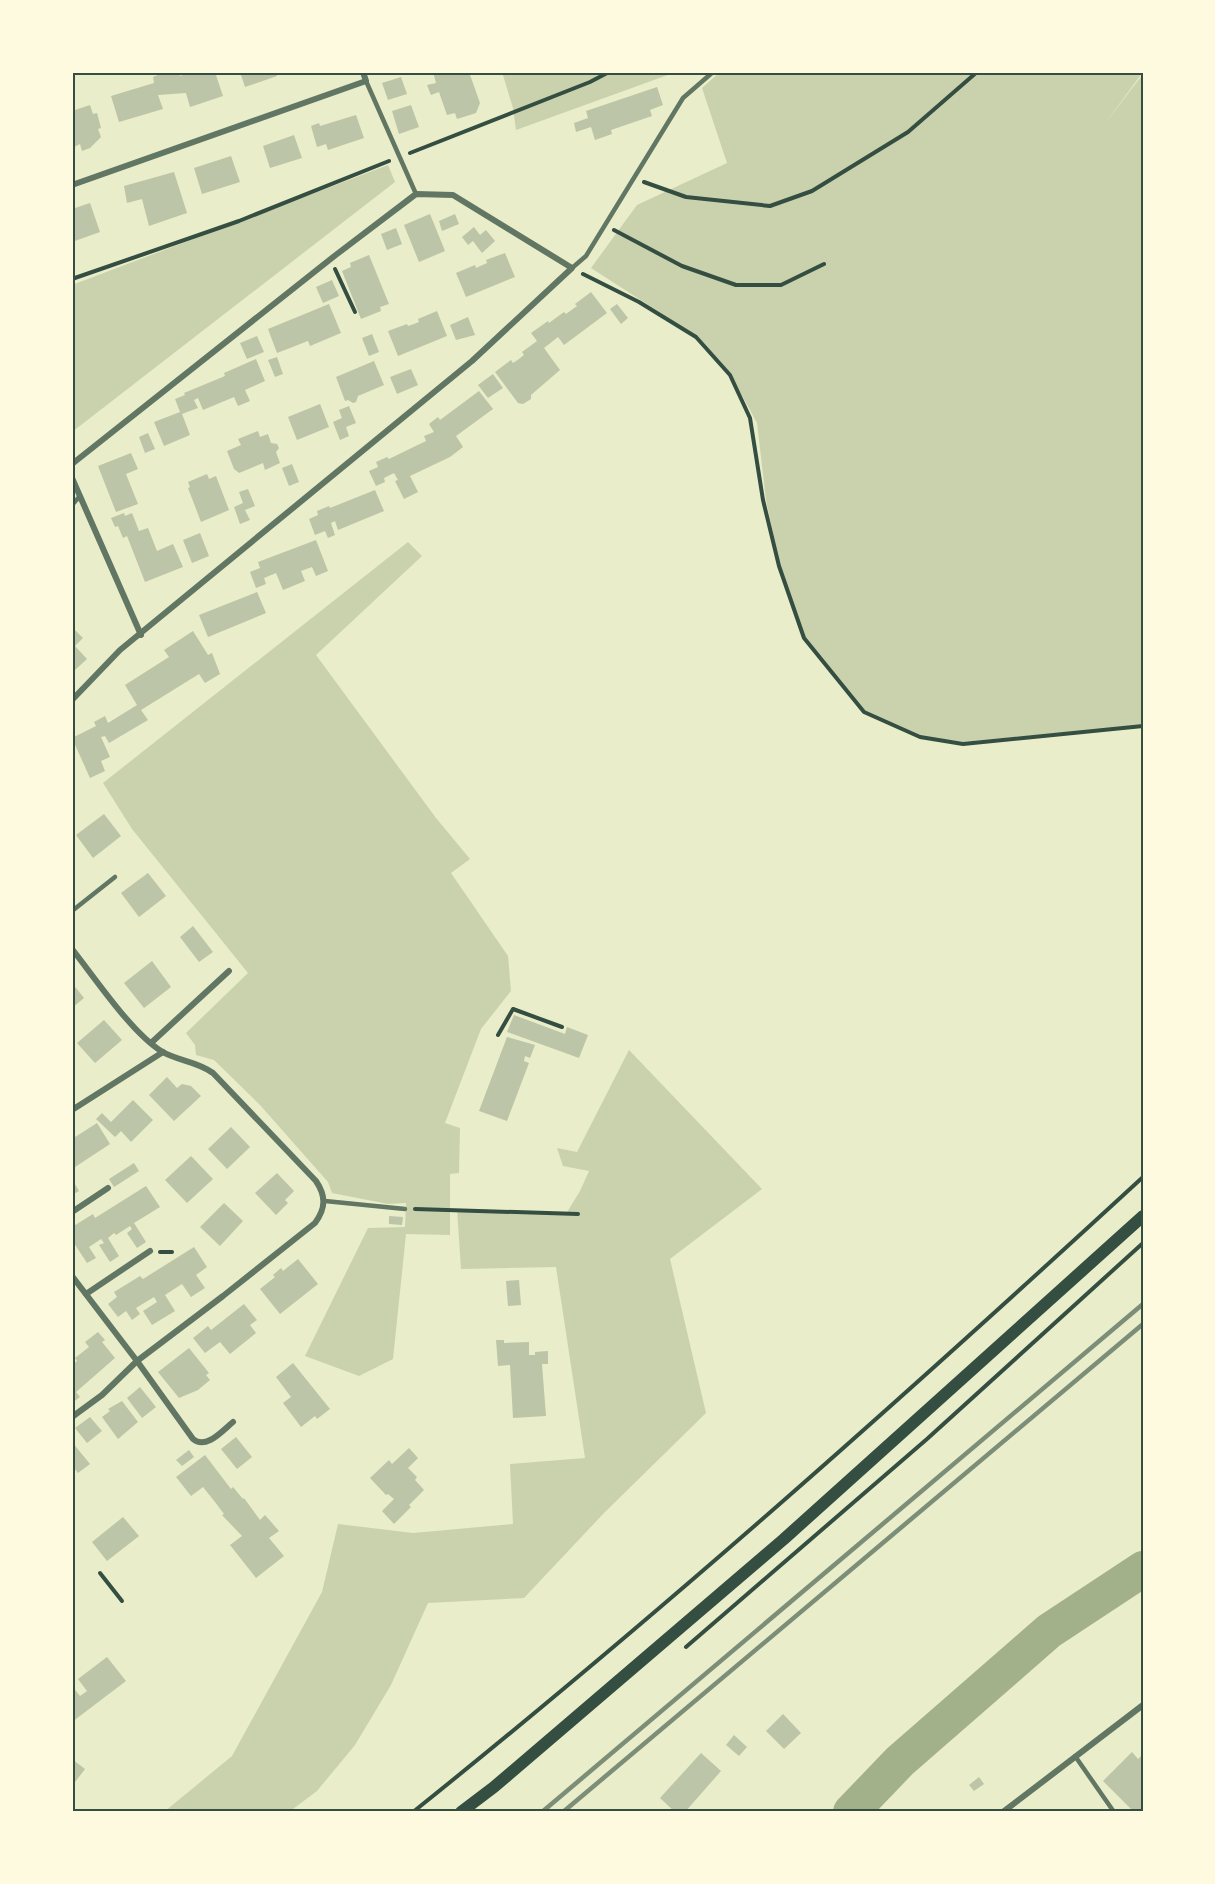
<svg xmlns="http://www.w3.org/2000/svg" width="1215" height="1884" font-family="Signika,sans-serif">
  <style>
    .green { fill: #cad2ad }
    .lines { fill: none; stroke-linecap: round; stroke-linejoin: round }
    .river { stroke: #a3b18a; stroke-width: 36 }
    .building { fill: #bcc5a7 }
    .path { stroke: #344e41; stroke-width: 4 }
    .service { stroke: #617663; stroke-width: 4.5 }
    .minor { stroke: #617663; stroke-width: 6 }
    .secondary { stroke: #344e41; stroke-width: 12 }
    .rail { stroke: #7c8e77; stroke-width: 4.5 }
    .neatline { fill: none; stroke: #344e41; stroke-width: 2 }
  </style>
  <rect width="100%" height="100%" fill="#e9edc9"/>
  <g class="green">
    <polygon points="502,72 676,72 516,130 513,108"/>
    <polygon points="720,72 1143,72 1106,122 1143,74 1143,725 964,742 920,736 864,712 805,637 780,566 766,500 757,423 731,375 698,337 591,268 637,205 727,163 702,88"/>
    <polygon points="388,165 395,182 72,432 72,285"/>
    <polygon points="408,542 422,556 316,655 436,818 470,859 451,873 508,956 511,991 481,1029 445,1123 460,1128 459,1173 450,1174 450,1235 406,1234 393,1359 359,1376 305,1356 368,1228 405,1227 406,1203 388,1204 332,1193 328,1182 260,1105 214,1060 196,1055 195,1045 186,1033 248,973 132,829 103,783"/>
    <polygon points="629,1050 762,1189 670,1259 706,1413 603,1514 524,1598 428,1603 391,1685 355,1745 317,1791 289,1812 164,1812 232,1756 322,1592 338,1524 413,1533 513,1524 510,1464 585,1458 556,1267 461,1269 457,1209 566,1214 580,1191 589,1171 563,1166 557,1148 577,1152"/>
  </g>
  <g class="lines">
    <polyline class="river" points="851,1812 900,1761 1049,1631 1143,1569"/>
  </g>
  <g class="building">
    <polygon points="165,72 179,72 180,76 191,72 215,72 223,96 190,107 186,93 158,95 163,109 119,122 111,96 154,83 153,77"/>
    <polygon points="240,72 276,72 277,76 245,87"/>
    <polygon points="433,72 469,72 480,103 476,113 457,119 455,113 447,115 439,92 431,95 427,85 436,83"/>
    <polygon points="401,77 407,94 388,100 382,83"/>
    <polygon points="657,87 663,105 650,110 652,116 611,130 612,134 595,140 591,127 576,132 574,123 588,118 586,111"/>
    <polygon points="90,105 93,114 97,113 101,128 98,129 101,137 90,148 82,151 80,144 74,147 72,141 72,111"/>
    <polygon points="411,105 419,127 399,134 392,111"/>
    <polygon points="356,115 364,138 328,150 326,144 317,147 311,126 319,123 320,126"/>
    <polygon points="294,135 302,158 270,168 263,146"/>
    <polygon points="231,156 240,182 202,194 194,168"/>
    <polygon points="174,172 187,213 149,226 142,199 127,203 124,186"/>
    <polygon points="90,203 100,232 72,242 72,209"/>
    <polygon points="430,214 445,251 419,262 404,225"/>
    <polygon points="455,214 459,224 442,231 439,221"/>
    <polygon points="474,227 480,235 486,230 495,241 482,253 473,241 468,245 462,237"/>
    <polygon points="396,228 402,244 387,250 381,234"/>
    <polygon points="505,253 515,277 466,297 456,273 475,265 476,268 487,263 486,260"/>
    <polygon points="369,255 389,304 380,307 381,311 361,319 342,271 351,267 350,263"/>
    <polygon points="332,280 339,296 323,303 316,287"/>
    <polygon points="591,292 607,313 564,345 558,337 544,348 560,370 531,395 531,399 523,404 518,403 495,372 511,360 513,363 519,359 524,355 522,352 537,341 531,333 548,321 549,323 564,312 566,314 577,306 575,304"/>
    <polygon points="329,304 341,333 310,346 308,341 277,353 268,329"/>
    <polygon points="617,304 628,318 621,324 610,309"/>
    <polygon points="437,311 447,336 398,356 388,331 407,324 408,326 414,324 419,322 418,319"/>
    <polygon points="468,317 475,335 456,340 450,325"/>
    <polygon points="372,334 379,352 369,356 362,338"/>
    <polygon points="257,336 264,352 247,359 240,343"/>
    <polygon points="277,357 283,374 275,377 268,360"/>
    <polygon points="256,359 265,381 245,390 250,401 238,406 234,397 203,410 198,398 194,400 198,408 182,414 190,435 164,446 154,422 180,412 175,399 185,395 184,393 225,376 224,373"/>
    <polygon points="374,361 384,385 358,396 356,402 353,403 348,400 345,401 336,377"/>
    <polygon points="411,369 418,385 397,394 390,377"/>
    <polygon points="493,374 503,388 488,398 478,385"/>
    <polygon points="479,391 493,409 456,436 463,447 450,457 410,476 418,492 404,499 395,481 398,480 394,473 384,478 385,482 376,486 369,471 378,467 376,462 387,457 389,459 426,441 424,436 434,432 429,424 438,417 440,420"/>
    <polygon points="320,404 329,427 297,440 288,417"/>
    <polygon points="349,406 356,423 346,427 349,436 340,440 333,422 342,418 339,410"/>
    <polygon points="258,431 260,437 268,434 271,443 277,444 279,448 276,452 280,463 265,470 263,463 239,473 234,469 227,451 241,445 238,439"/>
    <polygon points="148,433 155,449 145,453 139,437"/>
    <polygon points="131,453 138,469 126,474 138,504 116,512 98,466"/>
    <polygon points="292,464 299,482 289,486 282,468"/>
    <polygon points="207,474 209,479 216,476 229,510 201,522 188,488 190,487 188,482"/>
    <polygon points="248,489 255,506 245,510 250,520 240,524 234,507 243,503 239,492"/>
    <polygon points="375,490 384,511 338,530 335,521 331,523 335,535 328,538 325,531 315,535 309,519 318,515 317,511 329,506 330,508"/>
    <polygon points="124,513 125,516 132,513 139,531 148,528 157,551 173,544 183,567 145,582 127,536 123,538 118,526 115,527 111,518"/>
    <polygon points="200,533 209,556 192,563 183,540"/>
    <polygon points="316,540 328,571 316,576 312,567 301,571 305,581 283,590 276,573 264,578 266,584 256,588 250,572 260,568 258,562"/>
    <polygon points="257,592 266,613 208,637 199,615"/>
    <polygon points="72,627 83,638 75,646 87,659 75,670 72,667"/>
    <polygon points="193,631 208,655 212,653 220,674 205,683 199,674 141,710 148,720 109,743 105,736 101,737 110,757 101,761 105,771 90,778 72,738 96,726 94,722 105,716 108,723 137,705 125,685 169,657 164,650"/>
    <polygon points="104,814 121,836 93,858 76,835"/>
    <polygon points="148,873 166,896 139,917 121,893"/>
    <polygon points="193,926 213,952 199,962 180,937"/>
    <polygon points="152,961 171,987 144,1008 124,983"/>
    <polygon points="72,983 84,998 72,1008"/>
    <polygon points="514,1015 565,1034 567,1027 588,1035 579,1058 507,1032"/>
    <polygon points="104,1020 122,1040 95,1063 77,1043"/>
    <polygon points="507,1037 535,1045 530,1058 525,1056 524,1061 529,1063 507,1121 479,1111"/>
    <polygon points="167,1077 177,1088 182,1084 191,1086 201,1096 174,1121 149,1095"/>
    <polygon points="133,1100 153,1120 131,1142 121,1131 115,1137 96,1119 102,1113 111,1122"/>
    <polygon points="97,1123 110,1144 72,1169 72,1139"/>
    <polygon points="231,1127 250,1147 227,1169 208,1149"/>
    <polygon points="191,1156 213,1179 187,1203 165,1180"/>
    <polygon points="134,1163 139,1171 114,1187 109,1179"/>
    <polygon points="277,1173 294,1191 285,1200 288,1203 276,1215 255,1193"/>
    <polygon points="72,1179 79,1191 72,1195"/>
    <polygon points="146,1186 160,1207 134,1223 146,1242 137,1248 127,1233 132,1229 130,1226 116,1235 114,1233 108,1238 119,1256 110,1262 99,1245 104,1243 101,1239 89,1247 96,1258 87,1263 72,1240 72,1227 93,1214 95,1218"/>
    <polygon points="224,1203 243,1221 220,1246 200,1227"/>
    <polygon points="389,1216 403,1217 402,1225 389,1224"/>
    <polygon points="194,1247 207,1267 196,1275 205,1288 191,1297 182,1284 165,1295 175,1311 152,1325 143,1311 157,1302 154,1297 136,1308 140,1314 132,1320 126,1311 118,1317 108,1304 117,1297 114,1292 140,1276 143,1279"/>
    <polygon points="298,1259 318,1284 280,1314 260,1289 275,1277 273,1275 281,1268 283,1271"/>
    <polygon points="519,1280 521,1305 508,1306 506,1281"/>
    <polygon points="244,1304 257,1320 250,1325 256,1333 230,1354 220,1342 205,1353 193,1338 208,1326 211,1330"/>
    <polygon points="98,1332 105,1340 102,1342 115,1358 76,1392 80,1397 72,1403 72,1365 77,1361 75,1358 89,1347 85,1342"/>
    <polygon points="496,1340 504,1340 504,1343 529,1342 529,1355 535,1355 535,1352 548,1351 548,1364 542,1364 546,1416 513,1418 510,1365 498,1366"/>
    <polygon points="189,1348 209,1373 206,1375 210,1380 198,1390 179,1398 158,1372"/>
    <polygon points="293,1363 330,1409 317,1419 315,1416 301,1427 283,1403 291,1397 276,1377"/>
    <polygon points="140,1387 156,1407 142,1418 127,1398"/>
    <polygon points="122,1401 138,1422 118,1439 102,1417 110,1411 108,1409"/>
    <polygon points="90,1417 102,1431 87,1443 75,1428"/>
    <polygon points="236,1437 252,1457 237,1469 221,1449"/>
    <polygon points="72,1442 90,1464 78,1473 74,1468 72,1470"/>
    <polygon points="409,1448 418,1458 408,1468 417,1477 415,1480 424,1490 409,1505 411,1507 394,1524 382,1511 394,1499 388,1494 386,1495 370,1478 389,1460 392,1464"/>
    <polygon points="189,1450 194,1457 182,1466 176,1460"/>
    <polygon points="205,1455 231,1489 233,1487 243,1499 244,1498 260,1520 265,1515 279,1531 269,1538 284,1556 256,1578 230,1545 242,1536 222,1515 224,1514 215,1502 203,1487 191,1496 176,1477"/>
    <polygon points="123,1517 139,1536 107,1561 92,1542"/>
    <polygon points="107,1657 126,1681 72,1722 72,1686 80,1696 87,1691 78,1679"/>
    <polygon points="783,1714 801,1733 784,1749 766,1731"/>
    <polygon points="734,1735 747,1747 739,1756 726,1745"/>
    <polygon points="1132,1752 1138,1759 1143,1754 1143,1812 1134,1812 1103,1781"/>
    <polygon points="701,1753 721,1771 685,1812 675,1812 660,1798"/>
    <polygon points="72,1759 85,1769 72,1786"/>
    <polygon points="979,1777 984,1784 974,1791 969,1785"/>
  </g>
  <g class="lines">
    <g class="path">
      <polyline points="410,153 590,82 609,72"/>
      <polyline points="644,182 686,197 770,206 812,191 908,132 977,72"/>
      <polyline points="614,230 682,266 736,285 781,285 824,264"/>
      <polyline points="335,269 355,312"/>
      <polyline points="583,274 639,302 696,337 730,375 750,418 763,500 779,566 804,638 864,712 920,737 963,744 1143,726"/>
      <polyline points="72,279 239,221 389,161"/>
      <polyline points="498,1035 513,1009 562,1027"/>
      <polyline points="415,1209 578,1214"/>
      <polyline points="160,1252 172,1252"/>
      <polyline points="100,1573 122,1601"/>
      <polyline points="686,1647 927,1439 1143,1243"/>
      <path d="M 413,1812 C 665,1610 906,1395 1143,1177"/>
    </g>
    <g class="service">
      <polyline points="366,81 416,194"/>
      <polyline points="572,268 586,256 683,98 713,72"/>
      <polyline points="72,505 80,496"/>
      <polyline points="72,911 115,877"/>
      <polyline points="325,1201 405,1209"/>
      <polyline points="1075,1756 1114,1812"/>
    </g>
    <g class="minor">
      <polyline points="72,185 366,81 363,72"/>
      <polyline points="72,464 337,254 416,194 453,195 572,268 472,361 120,650 72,700"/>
      <polyline points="72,478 141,635"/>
      <path d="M 72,949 C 95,978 131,1032 161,1051 C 177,1061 197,1061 213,1073 L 316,1181 C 326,1196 326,1208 315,1223 L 223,1296 L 137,1361 L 102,1395 L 72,1417"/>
      <polyline points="151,1043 229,971"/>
      <polyline points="72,1110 163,1052"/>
      <polyline points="72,1212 108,1188"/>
      <path d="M 72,1276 L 137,1361 L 193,1439 C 206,1450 222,1431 233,1422"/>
      <polyline points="86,1294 150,1251"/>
      <polyline points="1003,1812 1143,1705"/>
    </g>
    <polyline class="secondary" points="461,1812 494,1787 784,1539 1143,1216"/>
    <g class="rail">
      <polyline points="542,1812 1143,1304"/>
      <polyline points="563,1812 1143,1324"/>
    </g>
  </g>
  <rect width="1215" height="1884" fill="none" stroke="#fefae0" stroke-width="147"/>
  <rect x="74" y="74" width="1068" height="1736" class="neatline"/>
</svg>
